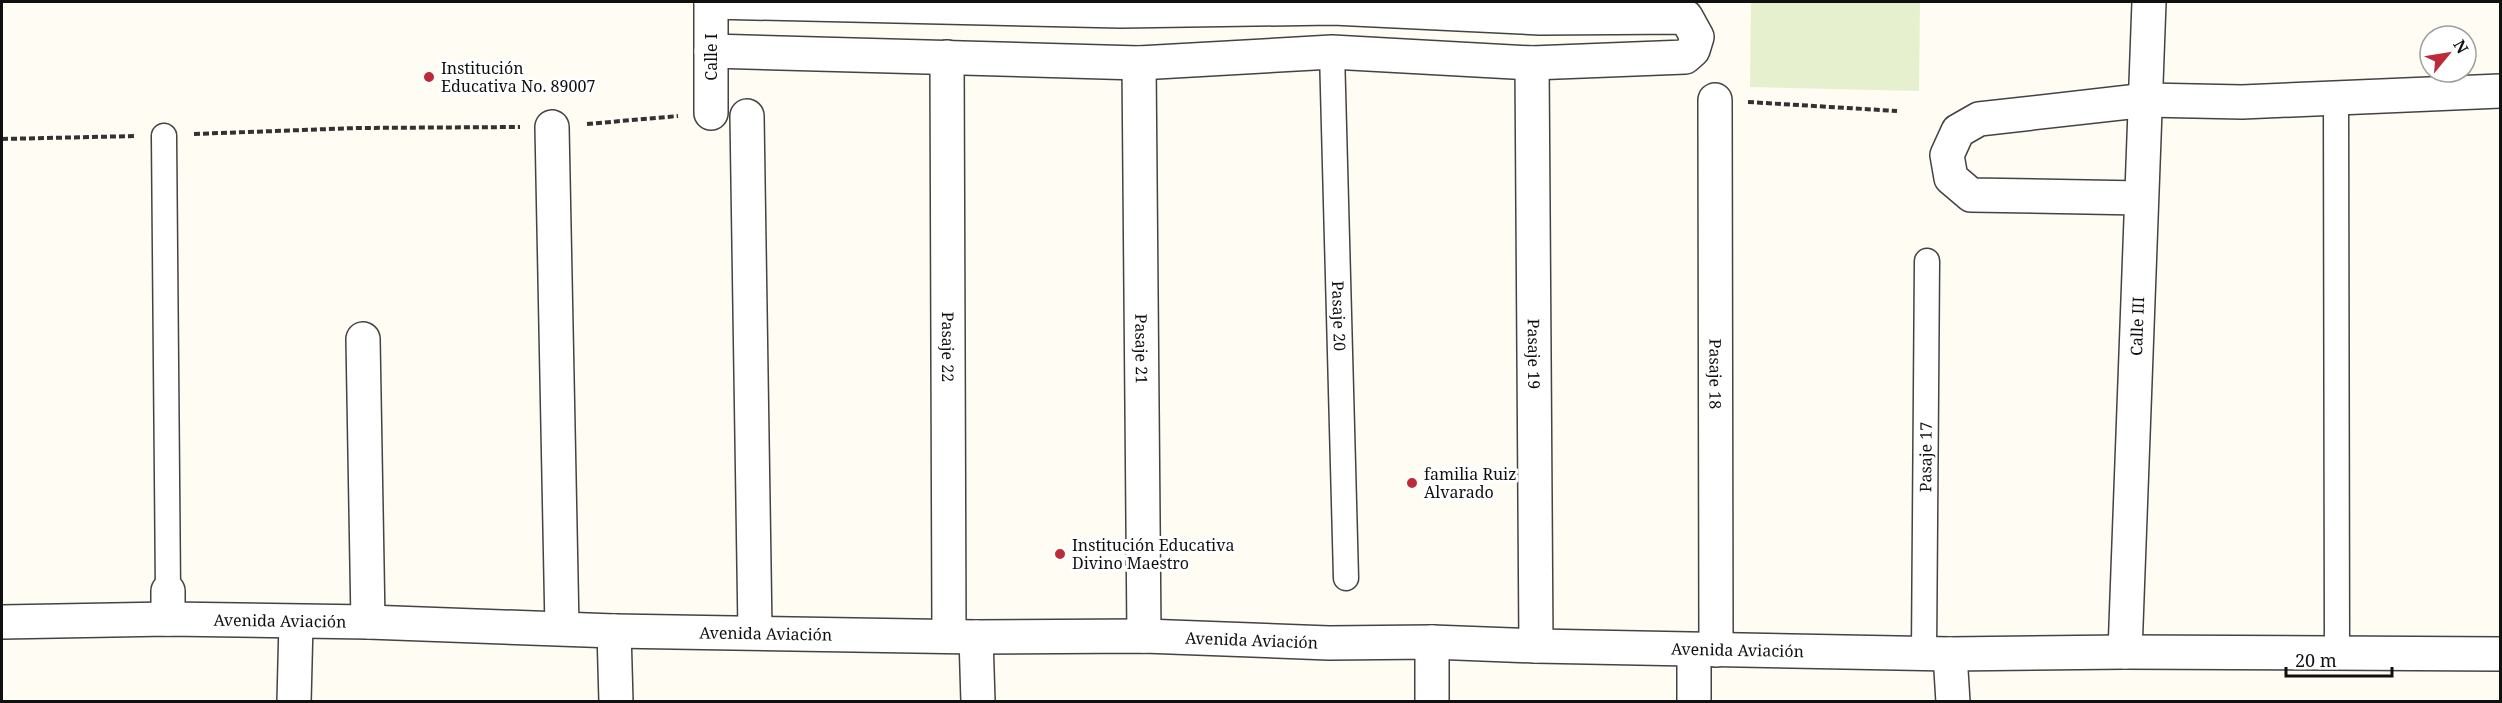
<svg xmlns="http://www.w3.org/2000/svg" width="2502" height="703" font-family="'Noto Serif',serif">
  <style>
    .pitch { fill: #e6f0ce }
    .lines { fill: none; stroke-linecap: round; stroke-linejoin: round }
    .pedestrian-casing { stroke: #434343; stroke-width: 27 }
    .minor-casing { stroke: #434343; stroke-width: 36 }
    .tertiary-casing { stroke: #434343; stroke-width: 36 }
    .path { stroke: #323232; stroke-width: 4; stroke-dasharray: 6 3; stroke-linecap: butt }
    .pedestrian { stroke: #fff; stroke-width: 24 }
    .minor { stroke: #fff; stroke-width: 33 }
    .tertiary { stroke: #fff; stroke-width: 33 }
    .poi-dot { fill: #bd2b39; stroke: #fff; stroke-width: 2 }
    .labels { text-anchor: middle; stroke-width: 6; stroke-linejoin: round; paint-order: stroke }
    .street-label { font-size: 16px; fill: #101010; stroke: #fff }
    .poi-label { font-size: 16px; fill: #101010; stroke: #fff; text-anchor: start }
  </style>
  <rect width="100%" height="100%" fill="#fffcf3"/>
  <polygon class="pitch" points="1751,2 1920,2 1919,91 1750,87"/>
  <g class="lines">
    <g class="pedestrian-casing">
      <g id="pedestrian">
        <path id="s1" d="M 1332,52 L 1346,578"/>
        <polyline points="2336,97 2337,653"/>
        <polyline points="164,136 168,591"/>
        <path id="s2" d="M 1924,652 L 1927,261"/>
      </g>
    </g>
    <g class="minor-casing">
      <g id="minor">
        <polyline points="711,2 1121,11 1333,8 1540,18 1686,17 1697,37 1693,50 1685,57 1532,63 1332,52 1139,63 711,51"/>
        <polyline points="711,2 711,113"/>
        <path id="s3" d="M 947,57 L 949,635"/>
        <path id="s4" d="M 1139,63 L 1144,636"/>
        <path id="s5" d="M 1532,63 L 1536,646"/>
        <path id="s6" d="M 1715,100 L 1716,650"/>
        <polyline points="747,116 755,631"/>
        <polyline points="552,127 562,628"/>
        <polyline points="2141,198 1971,195 1951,178 1947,155 1958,131 1979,119 2147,100 2242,102 2500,91"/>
        <polyline points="363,339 368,622"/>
        <polyline points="168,591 168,619"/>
        <polyline points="614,631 616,702"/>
        <polyline points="976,637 978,702"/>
        <polyline points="1694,650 1694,702"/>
        <path id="s7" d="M 2125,652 L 2149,2"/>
        <polyline points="1950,654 1953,702"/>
        <polyline points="294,702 296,623"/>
        <polyline points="1432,702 1432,642"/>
      </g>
    </g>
    <g class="tertiary-casing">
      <g id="tertiary">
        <path id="s8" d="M 2,622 L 168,619 L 368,622 L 614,631 L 976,637 L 1144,636 L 1329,643 L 1432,642 L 1536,646 L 1950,654 L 2125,652 L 2500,654"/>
      </g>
    </g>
    <g class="path">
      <polyline points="1748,102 1897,111"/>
      <polyline points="587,124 678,116"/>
      <polyline points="194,134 357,128 520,127"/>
      <polyline points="2,139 136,136"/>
    </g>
    <use href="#pedestrian" class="pedestrian"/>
    <use href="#minor" class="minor"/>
    <use href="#tertiary" class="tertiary"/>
  </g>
  <g class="poi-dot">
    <circle cx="429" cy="77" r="6"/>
    <circle cx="1412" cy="483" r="6"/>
    <circle cx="1060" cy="554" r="6"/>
  </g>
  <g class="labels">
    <g class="street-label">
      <text transform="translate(711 57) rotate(-90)" y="6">Calle I</text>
      <text dy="6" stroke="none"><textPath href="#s1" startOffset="264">Pasaje 20</textPath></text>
      <text dy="6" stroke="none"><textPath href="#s7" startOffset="326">Calle III</textPath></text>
      <text dy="6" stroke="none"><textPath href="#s3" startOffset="290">Pasaje 22</textPath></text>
      <text dy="6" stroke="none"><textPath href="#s4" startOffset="286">Pasaje 21</textPath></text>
      <text dy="6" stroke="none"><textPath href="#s5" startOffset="291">Pasaje 19</textPath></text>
      <text dy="6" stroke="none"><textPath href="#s6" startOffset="274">Pasaje 18</textPath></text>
      <text dy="6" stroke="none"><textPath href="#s2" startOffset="195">Pasaje 17</textPath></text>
      <text dy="6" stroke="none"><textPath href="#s8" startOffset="278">Avenida Aviación</textPath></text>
      <text dy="6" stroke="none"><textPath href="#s8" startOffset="764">Avenida Aviación</textPath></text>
      <text dy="6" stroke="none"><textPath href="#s8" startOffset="1250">Avenida Aviación</textPath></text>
      <text dy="6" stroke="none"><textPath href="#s8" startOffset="1736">Avenida Aviación</textPath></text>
    </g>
    <g class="poi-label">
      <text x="441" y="74">Institución<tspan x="441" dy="18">Educativa No. 89007</tspan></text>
      <text x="1424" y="480">familia Ruiz<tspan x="1424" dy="18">Alvarado</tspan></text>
      <text x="1072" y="551">Institución Educativa<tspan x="1072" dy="18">Divino Maestro</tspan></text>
    </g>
  </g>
  <rect width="2502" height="703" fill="none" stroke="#101010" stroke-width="6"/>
  <g transform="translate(2448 54) rotate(60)"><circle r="28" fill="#ffffff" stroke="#9f9f9f" stroke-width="1.5"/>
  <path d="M0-4.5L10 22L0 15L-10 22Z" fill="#bd2b39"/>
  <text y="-9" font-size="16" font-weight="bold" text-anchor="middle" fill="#101010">N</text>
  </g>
  <path d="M2286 667v9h106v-9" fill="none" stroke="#101010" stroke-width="3"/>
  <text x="2295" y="667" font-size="18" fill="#101010" stroke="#ffffff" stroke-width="4.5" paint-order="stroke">20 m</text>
</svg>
